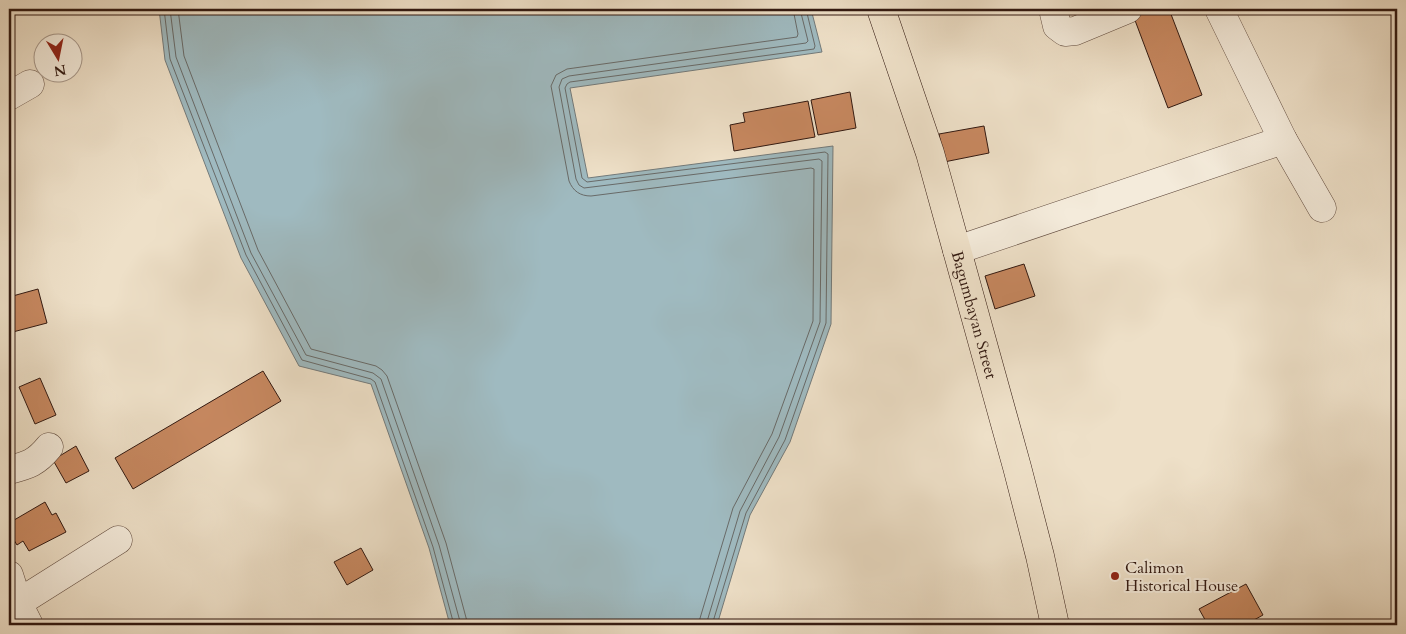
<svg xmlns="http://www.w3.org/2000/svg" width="1406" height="634" font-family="Cardo,serif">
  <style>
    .water { fill: #9fbac0; stroke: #737a7a }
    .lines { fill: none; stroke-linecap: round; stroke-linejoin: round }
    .shore { stroke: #686a68; stroke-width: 1 }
    .building { fill: #c78860; stroke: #321911 }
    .minor-casing { stroke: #614b3f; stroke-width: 29 }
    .major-casing { stroke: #321911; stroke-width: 29 }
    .minor { stroke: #f4ebdb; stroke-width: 28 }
    .major { stroke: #eee0c8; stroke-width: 28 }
    .poi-dot { fill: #8f2418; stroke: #f4ebdb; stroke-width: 2 }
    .labels { text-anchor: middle; stroke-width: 4; stroke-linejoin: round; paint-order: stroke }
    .street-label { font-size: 16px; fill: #321911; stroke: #f4ebdb }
    .poi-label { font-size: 16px; fill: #321911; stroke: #f4ebdb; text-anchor: start }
  </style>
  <rect width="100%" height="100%" fill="#eee0c8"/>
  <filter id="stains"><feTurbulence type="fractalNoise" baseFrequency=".004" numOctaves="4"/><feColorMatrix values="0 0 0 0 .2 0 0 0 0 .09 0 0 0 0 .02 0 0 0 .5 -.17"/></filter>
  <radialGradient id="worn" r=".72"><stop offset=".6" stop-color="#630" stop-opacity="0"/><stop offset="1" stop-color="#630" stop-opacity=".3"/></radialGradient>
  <polygon class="water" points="159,9 811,9 822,52 570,88 588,178 833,146 831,324 790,442 750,515 717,625 450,625 429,548 371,384 299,366 241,258 165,60"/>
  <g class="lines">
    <g class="shore">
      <polyline points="164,9 170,59 246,255 302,360 371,379 375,382 433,547 454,625"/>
      <polyline points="170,9 176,57 251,253 306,355 373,373 381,379 439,545 461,625"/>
      <polyline points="178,9 184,56 258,250 311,349 376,366 382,370 387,376 446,543 468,625"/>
      <path d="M 698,625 L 733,508 L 772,434 L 813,321 L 814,169 L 811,168 L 591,196 C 580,196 573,191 569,181 L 551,86 L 556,75 L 567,69 L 797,37 L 798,34 L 793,9"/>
      <polyline points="706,625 740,511 779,437 820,322 822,161 819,159 584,188 579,185 576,179 559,87 562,79 569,76 806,43 808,41 800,9"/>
      <polyline points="712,625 746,513 785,440 826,323 828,154 825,152 587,182 582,178 565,88 567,84 570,82 814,49 815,46 806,9"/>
    </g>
  </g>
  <g class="building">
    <polygon points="1148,9 1169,9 1202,95 1168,108 1133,15"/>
    <polygon points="850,92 856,128 818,135 811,100"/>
    <polygon points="808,101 815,137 734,151 730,125 745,122 743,113"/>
    <polygon points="984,126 989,153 944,162 939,134"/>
    <polygon points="1024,264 1035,296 995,309 985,276"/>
    <polygon points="38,289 47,323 9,333 9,297"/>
    <polygon points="263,371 281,401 133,489 115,458"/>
    <polygon points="40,378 56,415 35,424 19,387"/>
    <polygon points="76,446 89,471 66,483 53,460"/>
    <polygon points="45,502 52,515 56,513 66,532 29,551 23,541 17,545 9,532 9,523"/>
    <polygon points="361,548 373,570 347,585 334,562"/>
    <polygon points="1246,584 1263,615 1245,625 1208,625 1199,609"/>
  </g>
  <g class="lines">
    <g class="minor-casing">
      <g id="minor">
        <polyline points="1053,9 1057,26 1065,32 1075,31 1128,9"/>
        <polyline points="1219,9 1283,140 1322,208"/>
        <polyline points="9,96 30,84"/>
        <polyline points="957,250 1283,140"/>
        <path d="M 9,470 C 28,465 36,463 49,447"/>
        <polyline points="9,575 18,603 29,625"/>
        <polyline points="18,603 118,540"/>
      </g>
    </g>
    <g class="major-casing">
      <g id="major">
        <path id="s1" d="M 881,9 L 930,153 L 1017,467 L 1040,556 L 1055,625"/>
      </g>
    </g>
    <use href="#minor" class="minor"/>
    <use href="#major" class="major"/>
  </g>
  <circle class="poi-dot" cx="1115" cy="576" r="5"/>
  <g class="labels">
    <g class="street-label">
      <text dy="6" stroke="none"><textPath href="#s1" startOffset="320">Bagumbayan Street</textPath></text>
    </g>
    <g class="poi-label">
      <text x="1125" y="573">Calimon<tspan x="1125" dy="18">Historical House</tspan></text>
    </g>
  </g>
  <rect width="1406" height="634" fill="none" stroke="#eee0c8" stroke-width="30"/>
  <rect x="10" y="10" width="1386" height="614" fill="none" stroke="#321911" stroke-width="2.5"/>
  <rect x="15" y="15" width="1376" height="604" fill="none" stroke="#321911"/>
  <g transform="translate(58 58) rotate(170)"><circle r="24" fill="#f4ebdb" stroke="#a6978a"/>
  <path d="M0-4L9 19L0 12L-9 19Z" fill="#8f2418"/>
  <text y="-8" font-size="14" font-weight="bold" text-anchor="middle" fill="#321911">N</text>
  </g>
  <rect width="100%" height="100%" filter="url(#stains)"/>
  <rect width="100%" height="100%" fill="url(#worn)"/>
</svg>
